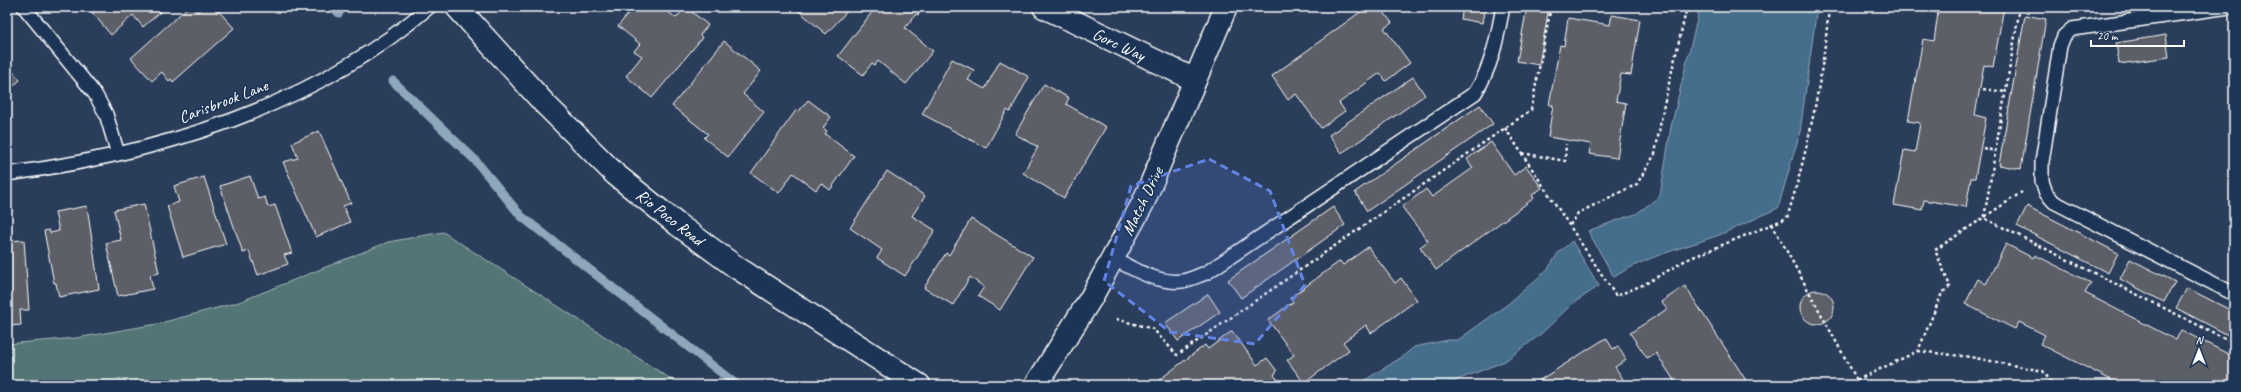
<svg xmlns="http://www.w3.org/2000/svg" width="2241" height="392" font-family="Caveat,sans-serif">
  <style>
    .green { fill: #527576; stroke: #a8baba }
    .water { fill: #456d8c; stroke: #8fa7ba }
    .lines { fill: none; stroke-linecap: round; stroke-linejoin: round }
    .stream { stroke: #8fa7ba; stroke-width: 9 }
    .building { fill: #5d5f67; stroke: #fff }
    .service-casing { stroke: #fff; stroke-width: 16 }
    .minor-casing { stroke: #fff; stroke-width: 25 }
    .path { stroke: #fff; stroke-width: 2.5; stroke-dasharray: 3 3; stroke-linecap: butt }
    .service { stroke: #1d3557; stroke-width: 13 }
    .minor { stroke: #1d3557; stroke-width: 22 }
    .marked { fill: #6183e4; fill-opacity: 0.2; stroke: #6183e4; stroke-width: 3; stroke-dasharray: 8 5; stroke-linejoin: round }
    .labels { text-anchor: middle; stroke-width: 3.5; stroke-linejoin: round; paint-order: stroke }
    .street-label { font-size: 17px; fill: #fff; stroke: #1d3557 }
  </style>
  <rect width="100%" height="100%" fill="#2a3d5a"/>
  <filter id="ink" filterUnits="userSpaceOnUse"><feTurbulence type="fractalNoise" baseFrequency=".025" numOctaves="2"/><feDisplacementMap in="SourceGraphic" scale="8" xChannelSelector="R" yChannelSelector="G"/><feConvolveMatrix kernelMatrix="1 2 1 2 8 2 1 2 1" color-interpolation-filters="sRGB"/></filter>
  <g filter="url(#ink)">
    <polygon class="green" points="443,232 680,385 7,385 7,344 76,338 157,324 239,302 388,242"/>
    <g class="water">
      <path d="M 1700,7 L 1817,7 L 1800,132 L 1778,208 C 1758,217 1739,227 1719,235 C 1684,248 1646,256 1614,277 L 1588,231 L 1626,217 L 1636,214 L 1660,196 L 1671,127 Z"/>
      <polygon points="1572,241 1599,286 1572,304 1541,334 1505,361 1445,385 1357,385 1402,357 1414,347 1448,340 1458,340 1508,304 1548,269 1558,253"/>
    </g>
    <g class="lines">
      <g class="stream">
        <polyline points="333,7 339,13"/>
        <polyline points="393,81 475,160 521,216 737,385"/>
      </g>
    </g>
    <g class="building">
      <polygon points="96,7 166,7 143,27 133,15 111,35 91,11"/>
      <polygon points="188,7 193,7 197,12 203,7 215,7 234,28 173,82 171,79 169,81 162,72 152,81 131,58"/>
      <polygon points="634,7 662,7 676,18 686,7 708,25 700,35 702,38 652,98 626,76 642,56 634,51 640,44 618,26"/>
      <polygon points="794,7 851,7 826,34"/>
      <polygon points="876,7 925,7 918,15 916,14 905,28 933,51 906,84 878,61 875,65 872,63 863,75 838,56"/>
      <polygon points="1367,7 1380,7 1392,23 1384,28 1410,63 1386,81 1380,73 1339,103 1345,111 1321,128 1296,94 1288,100 1272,76"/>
      <polygon points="1463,7 1485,7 1482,23 1461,19"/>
      <polygon points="1527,7 1549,7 1539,65 1517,61"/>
      <polygon points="1926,7 2004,7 1993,67 1984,65 1975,115 1986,118 1975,178 1971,178 1966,207 1924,200 1922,210 1894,205 1904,150 1915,152 1920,123 1908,121 1923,39 1934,41 1938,13 1925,10"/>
      <polygon points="2068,7 2087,7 2069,10"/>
      <polygon points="1612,15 1640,20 1631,75 1621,74 1616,101 1626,103 1617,158 1589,154 1591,144 1548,137 1553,105 1549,105 1560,45 1564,46 1568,18 1610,25"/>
      <polygon points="2025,15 2046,19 2021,169 1999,165"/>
      <polygon points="2166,35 2169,57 2119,64 2116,43"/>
      <polygon points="724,41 761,71 743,94 764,112 728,157 704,138 708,134 672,106"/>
      <polygon points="952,59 974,70 968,80 985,89 1000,61 1029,77 1010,112 1007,110 986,148 922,114"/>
      <polygon points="7,65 20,80 7,92"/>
      <polygon points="1413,77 1425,95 1342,153 1329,135"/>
      <polygon points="1044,84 1069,98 1066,104 1106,127 1064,198 1023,173 1038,147 1015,134"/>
      <polygon points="808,100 831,117 823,128 827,131 825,134 854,156 830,190 821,183 816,190 793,173 779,193 751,173 797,109 799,111"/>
      <polygon points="1480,105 1493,124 1367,211 1355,192"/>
      <polygon points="319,131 351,203 343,206 350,222 316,237 283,162 298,158 292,143"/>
      <polygon points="1491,142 1514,175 1526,166 1542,188 1532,195 1534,198 1436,270 1420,247 1428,241 1402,207 1426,189 1432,197 1473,168 1467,159"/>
      <polygon points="887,171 925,196 912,216 935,230 905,276 877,258 882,250 850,228"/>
      <polygon points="250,176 258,199 265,197 268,207 275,205 292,253 284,255 288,264 258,275 249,251 243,253 220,186"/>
      <polygon points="204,177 226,244 183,257 167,206 179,202 174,186"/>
      <polygon points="144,204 159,273 150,275 153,289 118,296 106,243 121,240 114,210"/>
      <polygon points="87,206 99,289 59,297 56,283 54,283 44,231 49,230 50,233 59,231 55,212"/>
      <polygon points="2027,206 2118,253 2108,273 2017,226"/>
      <polygon points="1333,207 1345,225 1241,298 1228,280"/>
      <polygon points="971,219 1033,257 1000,310 978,296 984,287 970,277 953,305 924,288 946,253 949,255"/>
      <polygon points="24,240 29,310 20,310 21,325 7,326 7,241"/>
      <polygon points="2006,244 2033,258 2035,255 2091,283 2085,293 2176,340 2181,330 2234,357 2234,385 2121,385 2040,344 2045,335 2019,322 2015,329 1965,304 1978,279 1986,284"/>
      <polygon points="1368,247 1395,283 1401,278 1417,300 1371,333 1366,325 1343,342 1349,350 1304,383 1287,360 1294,355 1268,320 1293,302 1290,298 1340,261 1343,265"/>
      <polygon points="2130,259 2175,282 2164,302 2120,279"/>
      <polygon points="1685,286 1749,385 1677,385 1656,353 1647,358 1630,333 1667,309 1661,302"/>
      <polygon points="2187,288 2234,312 2234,338 2176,308"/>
      <circle cx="1817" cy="307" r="17"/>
      <polygon points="1208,294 1220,312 1178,341 1165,323"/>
      <polygon points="1232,331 1257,365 1267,358 1277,371 1274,375 1281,384 1156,385 1155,383 1205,345 1208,349"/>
      <polygon points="1606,338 1613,349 1618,346 1626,360 1615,367 1627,385 1532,385"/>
      <polygon points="2028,379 2034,385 2022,385"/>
    </g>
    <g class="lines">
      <g class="service-casing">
        <g id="service">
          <polyline points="24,7 95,94 106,114 118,154"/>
          <polyline points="2229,7 2072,29 2064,36 2060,46 2042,162 2042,181 2046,193 2054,202 2234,294"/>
          <path d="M 7,174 C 157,154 313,107 429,7"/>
          <path d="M 1114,259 C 1134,269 1158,284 1182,281 C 1190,280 1199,275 1206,273 L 1475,93 C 1492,67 1497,38 1503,7"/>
        </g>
      </g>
      <g class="minor-casing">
        <g id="minor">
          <polyline points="457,7 544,103 615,174 677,224 736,267 919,385"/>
          <polyline points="1044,7 1195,80"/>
          <polyline points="1036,385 1091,298 1143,203 1226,7"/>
        </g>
      </g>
      <g class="path">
        <polyline points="2020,7 1984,218 2234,343"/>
        <polyline points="1983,89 2005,92"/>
        <path d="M 1505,128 L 1616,296 L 1645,284 L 1686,260 L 1787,218 C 1808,150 1823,78 1829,7"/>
        <polyline points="1983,148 1995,151"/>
        <polyline points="1522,153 1565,161 1566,144"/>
        <polyline points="1772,224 1857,380 1855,385"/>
        <polyline points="1570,225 1578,213 1637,184 1655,154 1663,109 1687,7"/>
        <polyline points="1116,319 1153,329 1177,355 1531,110 1551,7"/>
        <polyline points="1918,351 1970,357 2043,371 2053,385"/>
        <polyline points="1857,380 1918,351 1942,293 1950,286 1935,250 2022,192"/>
      </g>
      <use href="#service" class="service"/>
      <use href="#minor" class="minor"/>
    </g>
  </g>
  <path class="marked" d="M 1209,159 L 1270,191 L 1305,285 L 1255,344 L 1170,332 L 1104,281 L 1131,186 Z"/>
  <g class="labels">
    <g class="street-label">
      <text transform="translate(1119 44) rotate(25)" y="6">Gorc Way</text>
      <text transform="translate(223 101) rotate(-21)" y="6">Carisbrook Lane</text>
      <text transform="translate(1142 201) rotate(-64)" y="6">Match Drive</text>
      <text transform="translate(670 217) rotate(38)" y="6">Rio Poco Road</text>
    </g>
  </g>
  <rect width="2241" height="392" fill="none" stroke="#1d3557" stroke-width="24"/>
  <rect x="12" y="12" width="2217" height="368" fill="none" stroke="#fff" stroke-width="1.5" filter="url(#ink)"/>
  <g transform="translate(2199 350)" stroke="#1d3557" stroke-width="3" paint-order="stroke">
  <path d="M0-3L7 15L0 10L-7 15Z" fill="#ffffff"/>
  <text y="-6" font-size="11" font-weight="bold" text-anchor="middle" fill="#ffffff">N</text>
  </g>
  <path d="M2091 40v6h93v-6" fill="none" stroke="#ffffff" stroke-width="2"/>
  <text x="2097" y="40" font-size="12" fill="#ffffff" stroke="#1d3557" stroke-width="3" paint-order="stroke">20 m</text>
</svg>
